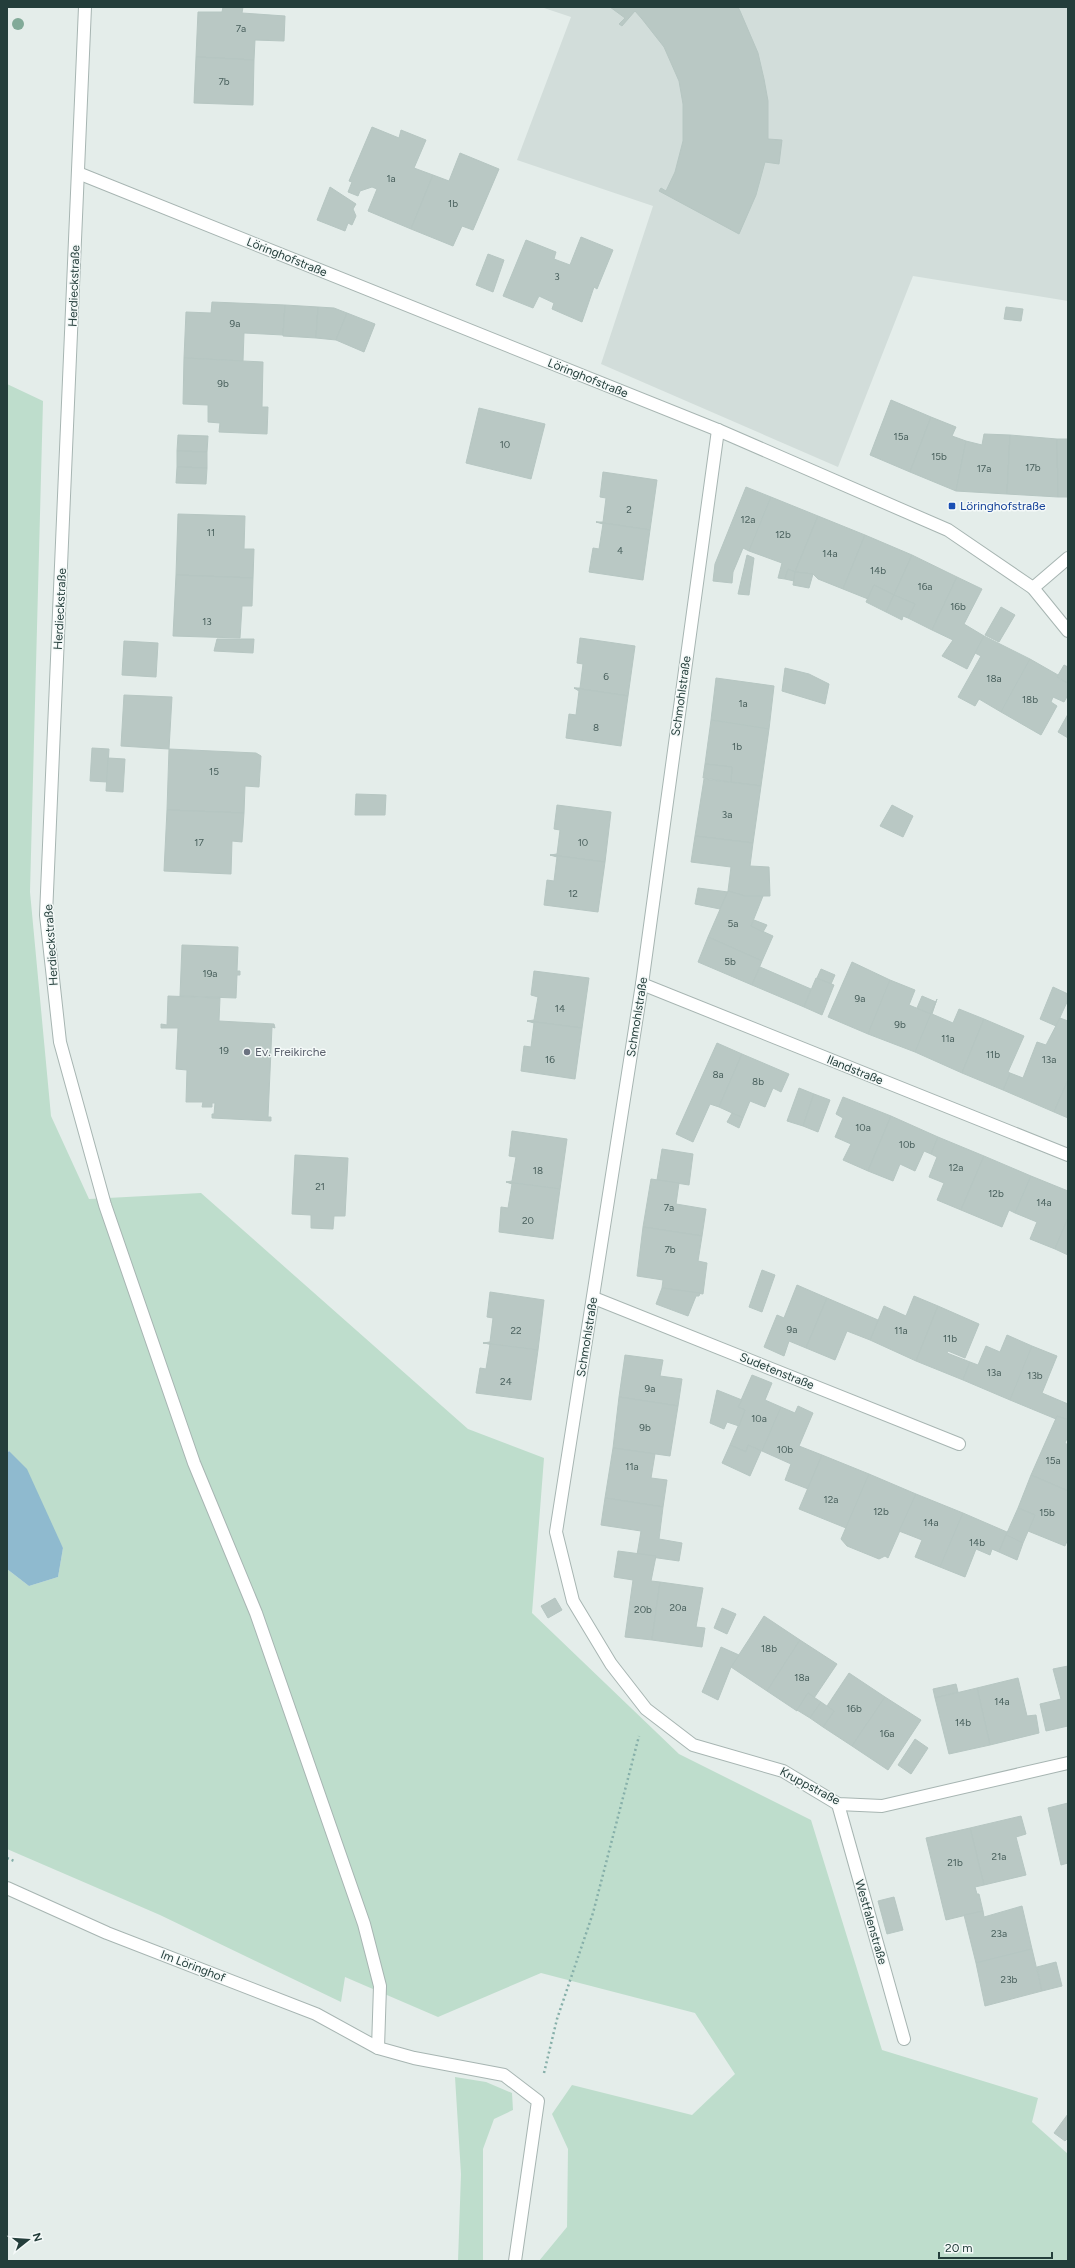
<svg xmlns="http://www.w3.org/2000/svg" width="1075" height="2268" font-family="Figtree,sans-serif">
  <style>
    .built { fill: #d2ddda }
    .green { fill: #beddcc }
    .water { fill: #8fbacf }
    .building { fill: #b9c8c4; stroke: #b6c6c2 }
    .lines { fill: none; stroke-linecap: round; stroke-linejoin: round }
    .minor-casing { stroke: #a7b5b2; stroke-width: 14 }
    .path { stroke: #86afa9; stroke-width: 2.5; stroke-dasharray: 2 3; stroke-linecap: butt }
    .minor { stroke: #fff; stroke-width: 12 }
    .tree { fill: #81aa98 }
    .transit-dot { fill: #1a4fb4; stroke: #f4f9f8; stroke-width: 1.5 }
    .worship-dot { fill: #6b7280; stroke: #f4f9f8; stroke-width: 1.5 }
    .labels { text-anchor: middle; stroke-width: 3; stroke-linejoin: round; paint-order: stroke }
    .number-label { font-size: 10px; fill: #49605d }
    .street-label { font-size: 12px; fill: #243e3b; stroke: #f4f9f8 }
    .transit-label { font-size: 12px; fill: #164399; stroke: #f4f9f8; text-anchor: start }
    .worship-label { font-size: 12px; fill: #5b616d; stroke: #f4f9f8; text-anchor: start }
  </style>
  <rect width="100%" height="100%" fill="#e4edea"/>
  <polygon class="built" points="541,7 1068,7 1068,301 913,276 838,467 601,364 653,206 517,160 571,17"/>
  <g class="green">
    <polygon points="7,384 43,401 30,892 51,1116 89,1199 201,1193 468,1429 544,1458 532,1613 679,1754 811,1820 882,2050 1038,2098 1032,2122 1068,2154 1068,2261 539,2261 567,2227 568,2149 552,2114 572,2085 692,2115 735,2074 695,2013 541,1973 438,2017 345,1977 341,2002 160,1915 7,1849 7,1569 29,1586 58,1577 63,1548 9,1451 7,1453"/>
    <polygon points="455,2077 486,2082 512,2093 513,2110 494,2119 483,2149 483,2261 458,2261 461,2174"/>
  </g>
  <polygon class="water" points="9,1451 27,1469 63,1548 58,1577 29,1586 7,1569 7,1453"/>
  <g class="building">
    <polygon points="223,7 243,7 242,13 285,16 284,41 255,40 254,60 196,57 198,12 222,12"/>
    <polygon points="610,7 738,7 740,11 758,53 764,79 768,101 768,139 782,140 779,164 765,162 756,195 739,234 659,191 661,188 666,191 675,172 683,141 683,104 679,81 664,47 642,19 635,11 622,26 619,24 625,18"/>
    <polygon points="196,57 254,60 253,105 194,103"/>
    <polygon points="372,127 399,138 401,130 426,140 414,168 433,175 411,229 368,211 377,189 372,187 360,191 358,196 348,192 352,182 349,181"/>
    <polygon points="460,153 499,169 473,230 462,226 453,246 411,229 433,175 449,181"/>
    <polygon points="330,187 356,204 353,209 356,216 352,225 348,223 345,231 317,220"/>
    <polygon points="581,237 613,250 597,289 594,287 582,322 552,309 554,303 539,296 533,308 503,296 526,240 556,252 554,259 570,265"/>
    <polygon points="488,254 504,260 493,292 476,285"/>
    <polygon points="212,302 285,305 283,335 244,333 243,361 184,358 186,312 211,313"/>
    <polygon points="285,305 318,307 316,338 283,336"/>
    <polygon points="318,307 334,308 347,313 336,340 316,338"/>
    <polygon points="1006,307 1023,309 1021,321 1004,319"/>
    <polygon points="347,313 375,324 364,352 336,340"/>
    <polygon points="184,358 263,362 262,407 268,407 267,434 219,432 220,423 208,422 208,405 183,404"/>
    <polygon points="891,400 931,417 910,472 870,455"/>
    <polygon points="479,408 545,424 531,479 466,463"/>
    <polygon points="931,417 956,427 952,436 966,441 956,491 910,472"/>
    <polygon points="984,434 1010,435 1007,494 956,491 966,441 982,445"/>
    <polygon points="178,435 208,436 207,452 177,451"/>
    <polygon points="1010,435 1057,439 1058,497 1007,494"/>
    <polygon points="1057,439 1068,439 1068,497 1058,497"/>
    <polygon points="177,451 207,452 207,468 177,467"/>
    <polygon points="177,467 207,468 206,484 176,483"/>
    <polygon points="603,472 657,480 650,530 596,522 603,522 606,498 600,497"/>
    <polygon points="746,487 771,497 749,551 743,548 733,572 732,583 713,581 715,564"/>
    <polygon points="771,497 818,516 795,572 788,569 785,579 778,578 782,563 749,551"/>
    <polygon points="178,514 245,516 244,549 254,549 253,578 176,575"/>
    <polygon points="818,516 865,535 843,589 818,579 813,574 795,572"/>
    <polygon points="596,522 650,530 643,580 589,572 593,548 599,549 603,524"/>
    <polygon points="865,535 912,555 894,595 874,585 868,599 843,589"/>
    <polygon points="747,555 754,558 749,595 738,594"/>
    <polygon points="912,555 957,577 932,630 908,618 915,604 894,595"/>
    <polygon points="788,569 795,572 794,581 785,579"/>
    <polygon points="795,572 813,574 809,588 793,585"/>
    <polygon points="176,575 253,578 252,606 242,606 240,638 173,636"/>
    <polygon points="957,577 982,589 964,624 984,636 967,669 942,656 953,640 932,630"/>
    <polygon points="874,585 894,595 886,612 866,602"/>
    <polygon points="894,595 915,604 908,618 903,616 902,620 886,612"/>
    <polygon points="1001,607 1015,615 999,642 985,635"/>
    <polygon points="984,636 1030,659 1001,712 979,699 975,706 958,697 981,656 975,653"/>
    <polygon points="580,638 635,646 628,696 574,688 580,688 583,664 577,663"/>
    <polygon points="217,639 254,639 253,653 214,651"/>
    <polygon points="124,641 158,643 156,677 122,675"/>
    <polygon points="1030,659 1058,675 1059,679 1068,683 1068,695 1064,702 1053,697 1051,702 1057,706 1041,735 1001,712"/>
    <polygon points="1064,665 1068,667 1068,683 1057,677"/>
    <polygon points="785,668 809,674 829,684 825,704 782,691"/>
    <polygon points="716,678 774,686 769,729 711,720"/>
    <polygon points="574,688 628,696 621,746 566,738 569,714 576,715 579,691"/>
    <polygon points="124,695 172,697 169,749 121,746"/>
    <polygon points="1068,714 1068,738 1058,732"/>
    <polygon points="711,720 769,729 761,786 731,782 732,767 705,764"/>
    <polygon points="92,748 109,749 107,782 90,781"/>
    <polygon points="169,749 256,753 261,756 259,787 245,786 244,813 167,810"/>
    <polygon points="108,758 125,759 123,792 106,791"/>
    <polygon points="705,764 732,767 731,782 703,778"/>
    <polygon points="704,779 761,786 753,843 695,836"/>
    <polygon points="356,794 386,795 385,815 355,815"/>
    <polygon points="557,805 611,812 605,862 550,855 557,854 560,830 554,829"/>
    <polygon points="892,805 913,816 903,837 880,826"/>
    <polygon points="167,810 244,813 242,842 232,841 231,874 164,871"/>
    <polygon points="695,836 753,843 750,866 769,867 770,896 745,896 728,891 731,867 691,862"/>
    <polygon points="550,855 605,862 598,912 544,905 547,880 554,881 557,857"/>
    <polygon points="698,888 728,892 720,909 695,904"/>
    <polygon points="728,891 745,896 763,896 751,926 773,936 762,961 708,937"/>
    <polygon points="754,920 767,925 763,932 751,926"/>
    <polygon points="708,937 762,961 752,985 698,962"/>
    <polygon points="182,945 238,947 237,971 240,971 240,975 237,975 236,998 180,996"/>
    <polygon points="852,962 890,980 868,1034 828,1017"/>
    <polygon points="760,967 811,989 804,1007 752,985"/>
    <polygon points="821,969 835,975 831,984 817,978"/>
    <polygon points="534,971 589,978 582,1028 527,1021 534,1020 538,997 531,995"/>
    <polygon points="816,978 834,985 822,1015 804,1007"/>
    <polygon points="890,980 915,990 909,1005 931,1014 915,1052 868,1034"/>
    <polygon points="1053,987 1068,994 1068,1000 1056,1026 1040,1019"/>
    <polygon points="168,996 220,998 219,1021 274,1024 275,1028 272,1027 268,1117 271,1117 271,1121 212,1118 212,1114 214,1114 215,1103 212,1103 212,1107 202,1107 203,1102 186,1102 187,1070 176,1069 178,1028 161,1028 161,1024 167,1025"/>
    <polygon points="922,996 936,1002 931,1014 917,1008"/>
    <polygon points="937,999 932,1014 953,1023 959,1009 984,1019 962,1073 915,1052"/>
    <polygon points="1060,1018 1068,1021 1068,1080 1054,1112 1003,1090 1010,1073 1023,1078 1037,1042 1046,1045"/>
    <polygon points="984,1019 1024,1036 1008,1072 1010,1073 1003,1090 962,1073"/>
    <polygon points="527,1021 582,1028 575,1079 521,1071 524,1046 531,1047 534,1023"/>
    <polygon points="717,1043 742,1054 719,1107 710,1104 693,1142 676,1134"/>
    <polygon points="742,1054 789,1074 781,1092 773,1088 765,1107 750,1101 743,1118 719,1107"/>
    <polygon points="1068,1080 1068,1118 1054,1112"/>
    <polygon points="799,1088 814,1094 803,1126 787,1121"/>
    <polygon points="814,1094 830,1100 818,1132 803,1126"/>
    <polygon points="843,1097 891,1116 868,1171 843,1160 851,1144 835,1137 843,1118 836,1114"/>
    <polygon points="732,1113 743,1118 739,1128 727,1122"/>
    <polygon points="891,1116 938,1137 931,1154 924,1151 915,1171 900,1164 893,1181 868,1171"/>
    <polygon points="512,1131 567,1139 560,1189 506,1182 512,1181 516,1157 509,1156"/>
    <polygon points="938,1137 984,1156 961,1210 937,1200 944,1183 929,1177 937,1157 931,1154"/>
    <polygon points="662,1149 693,1154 689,1185 657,1180"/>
    <polygon points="295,1155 348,1158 345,1216 334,1216 333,1229 311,1228 311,1215 292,1214"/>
    <polygon points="984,1156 1031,1176 1015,1213 1009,1210 1002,1227 961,1210"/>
    <polygon points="1031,1176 1068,1191 1068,1218 1055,1249 1030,1239 1037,1222 1015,1213"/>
    <polygon points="651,1179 679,1183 676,1204 706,1209 702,1236 643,1227"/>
    <polygon points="506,1182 560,1189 553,1239 499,1232 501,1207 508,1208 512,1184"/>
    <polygon points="1068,1218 1068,1255 1055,1249"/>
    <polygon points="643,1227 702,1236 698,1261 707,1263 703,1294 662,1288 663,1280 637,1276"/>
    <polygon points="762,1270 775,1275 762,1312 749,1307"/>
    <polygon points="797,1285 827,1298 806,1348 789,1341 784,1356 764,1347 777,1315 784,1318"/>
    <polygon points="662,1288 700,1293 699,1296 696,1296 688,1316 656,1304"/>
    <polygon points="490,1292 544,1300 538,1350 483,1343 490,1342 493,1318 487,1317"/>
    <polygon points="914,1296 938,1306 916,1361 870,1340 884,1306 906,1316"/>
    <polygon points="827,1298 878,1320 870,1340 847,1331 835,1360 806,1348"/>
    <polygon points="938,1306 979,1324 965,1358 948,1351 947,1353 970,1362 963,1380 916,1361"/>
    <polygon points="1007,1335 1032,1346 1010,1400 963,1380 970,1362 978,1365 986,1346 1000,1352"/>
    <polygon points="483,1343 538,1350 531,1400 476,1393 480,1368 486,1369 490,1344"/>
    <polygon points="1032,1346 1057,1356 1042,1393 1068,1404 1068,1420 1057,1416 1056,1419 1010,1400"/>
    <polygon points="625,1355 663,1360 660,1376 682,1379 678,1406 619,1397"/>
    <polygon points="752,1375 772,1383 765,1400 781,1407 762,1451 748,1445 746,1452 730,1445 745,1410 738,1407"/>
    <polygon points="717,1390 742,1400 738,1407 745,1410 739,1426 727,1422 724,1429 710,1423"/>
    <polygon points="619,1397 678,1406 670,1456 613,1448"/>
    <polygon points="798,1406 813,1413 799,1446 822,1455 808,1489 785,1480 791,1464 762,1451 781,1407 795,1413"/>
    <polygon points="1057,1416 1068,1420 1068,1436 1065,1443 1068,1445 1068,1491 1031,1475"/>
    <polygon points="730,1445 746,1452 748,1445 761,1451 750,1476 722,1463"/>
    <polygon points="613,1448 655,1454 651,1478 667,1480 663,1507 605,1498"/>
    <polygon points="822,1455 869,1474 846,1528 799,1509"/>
    <polygon points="869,1474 916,1494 888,1558 885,1556 879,1559 847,1546 841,1539"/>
    <polygon points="1031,1475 1068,1491 1068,1539 1065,1546 1028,1531 1035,1515 1018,1508"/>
    <polygon points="916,1494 963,1513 940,1567 915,1557 922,1540 899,1531"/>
    <polygon points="605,1498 663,1507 659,1539 682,1543 679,1561 637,1555 641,1531 601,1525"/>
    <polygon points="1018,1508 1035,1515 1023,1543 1006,1535"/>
    <polygon points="963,1513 1007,1532 999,1552 992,1549 990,1555 976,1549 965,1577 940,1567"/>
    <polygon points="1006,1535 1023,1543 1017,1560 999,1552"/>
    <polygon points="618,1551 656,1556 651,1581 660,1582 652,1640 625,1637 633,1580 614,1577"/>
    <polygon points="660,1582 703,1588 696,1627 705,1628 702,1647 652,1640"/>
    <polygon points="555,1598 562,1610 548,1618 541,1606"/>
    <polygon points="722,1608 736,1614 727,1634 714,1628"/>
    <polygon points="764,1616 800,1640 767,1691 731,1667"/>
    <polygon points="800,1640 837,1664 814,1698 808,1693 797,1711 767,1691"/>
    <polygon points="721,1647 739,1655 731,1667 718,1700 702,1692"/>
    <polygon points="1068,1666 1068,1726 1046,1731 1040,1704 1061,1699 1053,1669"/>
    <polygon points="849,1673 885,1697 852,1746 823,1727 834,1711 827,1706"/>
    <polygon points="1018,1678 1027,1716 1036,1715 1039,1733 990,1745 977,1688"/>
    <polygon points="956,1684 958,1692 935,1698 933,1689"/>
    <polygon points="977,1688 990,1745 949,1754 935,1698"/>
    <polygon points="808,1693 821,1702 810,1718 797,1710"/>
    <polygon points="885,1697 921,1720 888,1770 852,1746"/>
    <polygon points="821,1702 834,1711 823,1727 810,1718"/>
    <polygon points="915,1739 928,1748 911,1774 898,1765"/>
    <polygon points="1068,1803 1068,1863 1061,1865 1048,1808"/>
    <polygon points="1021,1816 1026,1834 1016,1837 1026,1875 984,1885 970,1828"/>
    <polygon points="970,1828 984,1885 975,1887 977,1894 979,1894 983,1911 946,1920 926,1838"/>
    <polygon points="894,1897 903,1930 887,1934 878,1901"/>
    <polygon points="1022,1906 1032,1949 976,1963 964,1915 983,1911 984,1917"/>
    <polygon points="1032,1949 1042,1991 985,2006 976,1963"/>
    <polygon points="1056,1962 1062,1986 1042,1991 1037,1967"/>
    <polygon points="1068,2114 1068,2138 1065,2141 1054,2133"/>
  </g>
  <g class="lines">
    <g class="minor-casing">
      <g id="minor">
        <polyline points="85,7 46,915 60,1042 105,1205 194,1463 256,1613 364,1924 380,1986 378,2048"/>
        <polyline points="78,173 718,430 948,530 1033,588 1068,631"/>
        <polyline points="718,430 642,984 556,1532 573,1601 611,1664 646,1709 693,1745 783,1771 838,1804 882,1806 1068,1763"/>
        <polyline points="1033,588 1068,558"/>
        <polyline points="642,984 1068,1155"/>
        <polyline points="594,1298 959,1444"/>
        <polyline points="838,1804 904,2039"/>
        <polyline points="7,1888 107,1933 316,2014 378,2048 414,2058 504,2075 538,2101 515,2261"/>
      </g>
    </g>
    <g class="path">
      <polyline points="7,1858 14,1861"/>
      <polyline points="544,2073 557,2019 593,1913 639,1736"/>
    </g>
    <use href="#minor" class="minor"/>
  </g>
  <circle class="tree" cx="18" cy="24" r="6"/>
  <rect class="transit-dot" x="948" y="502" width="8" height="8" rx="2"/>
  <circle class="worship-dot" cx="247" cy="1052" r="4"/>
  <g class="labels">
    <g class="number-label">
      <text x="241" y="32">7a</text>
      <text x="224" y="85">7b</text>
      <text x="391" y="182">1a</text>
      <text x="453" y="207">1b</text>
      <text x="557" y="280">3</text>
      <text x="235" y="327">9a</text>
      <text x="223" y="387">9b</text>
      <text x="901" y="440">15a</text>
      <text x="505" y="448">10</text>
      <text x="939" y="460">15b</text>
      <text x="1033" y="471">17b</text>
      <text x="984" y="472">17a</text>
      <text x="629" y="513">2</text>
      <text x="748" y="523">12a</text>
      <text x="211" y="536">11</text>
      <text x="783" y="538">12b</text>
      <text x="620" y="554">4</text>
      <text x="830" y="557">14a</text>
      <text x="878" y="574">14b</text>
      <text x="925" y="590">16a</text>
      <text x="958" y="610">16b</text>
      <text x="207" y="625">13</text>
      <text x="606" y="680">6</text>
      <text x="994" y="682">18a</text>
      <text x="1030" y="703">18b</text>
      <text x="743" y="707">1a</text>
      <text x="596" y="731">8</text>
      <text x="737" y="750">1b</text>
      <text x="214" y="775">15</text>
      <text x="727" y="818">3a</text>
      <text x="199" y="846">17</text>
      <text x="583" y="846">10</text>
      <text x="573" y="897">12</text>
      <text x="733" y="927">5a</text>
      <text x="730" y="965">5b</text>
      <text x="210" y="977">19a</text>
      <text x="860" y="1002">9a</text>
      <text x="560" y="1012">14</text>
      <text x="900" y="1028">9b</text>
      <text x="948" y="1042">11a</text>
      <text x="224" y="1054">19</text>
      <text x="993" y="1058">11b</text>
      <text x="550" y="1063">16</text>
      <text x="1049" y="1063">13a</text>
      <text x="718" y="1078">8a</text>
      <text x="758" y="1085">8b</text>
      <text x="863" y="1131">10a</text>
      <text x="907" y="1148">10b</text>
      <text x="956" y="1171">12a</text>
      <text x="538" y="1174">18</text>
      <text x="320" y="1190">21</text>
      <text x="996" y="1197">12b</text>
      <text x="1044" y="1206">14a</text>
      <text x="669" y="1211">7a</text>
      <text x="528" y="1224">20</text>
      <text x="670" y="1253">7b</text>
      <text x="792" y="1333">9a</text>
      <text x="516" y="1334">22</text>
      <text x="901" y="1334">11a</text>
      <text x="950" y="1342">11b</text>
      <text x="994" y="1376">13a</text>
      <text x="1035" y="1379">13b</text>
      <text x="506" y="1385">24</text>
      <text x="650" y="1392">9a</text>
      <text x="759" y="1422">10a</text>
      <text x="645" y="1431">9b</text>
      <text x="785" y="1453">10b</text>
      <text x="1053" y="1464">15a</text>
      <text x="632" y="1470">11a</text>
      <text x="831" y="1503">12a</text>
      <text x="881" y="1515">12b</text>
      <text x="1047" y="1516">15b</text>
      <text x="931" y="1526">14a</text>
      <text x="977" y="1546">14b</text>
      <text x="678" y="1611">20a</text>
      <text x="643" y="1613">20b</text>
      <text x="769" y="1652">18b</text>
      <text x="802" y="1681">18a</text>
      <text x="1002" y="1705">14a</text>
      <text x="854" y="1712">16b</text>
      <text x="963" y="1726">14b</text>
      <text x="887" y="1737">16a</text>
      <text x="999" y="1860">21a</text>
      <text x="955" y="1866">21b</text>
      <text x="999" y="1937">23a</text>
      <text x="1009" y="1983">23b</text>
    </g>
    <g class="street-label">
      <text transform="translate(287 257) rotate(22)" y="4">Löringhofstraße</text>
      <text transform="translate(74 286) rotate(-88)" y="4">Herdieckstraße</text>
      <text transform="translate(588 378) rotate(22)" y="4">Löringhofstraße</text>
      <text transform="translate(60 609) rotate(-87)" y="4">Herdieckstraße</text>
      <text transform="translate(681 696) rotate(-82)" y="4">Schmohlstraße</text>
      <text transform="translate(51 945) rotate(-94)" y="4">Herdieckstraße</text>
      <text transform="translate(637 1017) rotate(-81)" y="4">Schmohlstraße</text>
      <text transform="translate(855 1070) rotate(22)" y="4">Ilandstraße</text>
      <text transform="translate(587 1337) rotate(-81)" y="4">Schmohlstraße</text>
      <text transform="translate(777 1371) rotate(22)" y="4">Sudetenstraße</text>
      <text transform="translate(810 1786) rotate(28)" y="4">Kruppstraße</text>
      <text transform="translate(871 1922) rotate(74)" y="4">Westfalenstraße</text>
      <text transform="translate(193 1966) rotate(21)" y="4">Im Löringhof</text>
    </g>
    <g class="transit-label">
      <text x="960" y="510">Löringhofstraße</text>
    </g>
    <g class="worship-label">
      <text x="255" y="1056">Ev. Freikirche</text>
    </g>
  </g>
  <rect width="1075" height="2268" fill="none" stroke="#243e3b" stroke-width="16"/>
  <g transform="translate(28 2240) rotate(73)" stroke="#f4f9f8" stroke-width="3" paint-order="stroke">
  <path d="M0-3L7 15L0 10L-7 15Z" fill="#243e3b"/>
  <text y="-6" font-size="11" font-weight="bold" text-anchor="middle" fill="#243e3b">N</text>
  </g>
  <path d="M939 2252v6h113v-6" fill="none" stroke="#243e3b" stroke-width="2"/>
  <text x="945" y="2252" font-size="12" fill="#243e3b" stroke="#f4f9f8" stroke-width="3" paint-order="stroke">20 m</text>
</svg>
